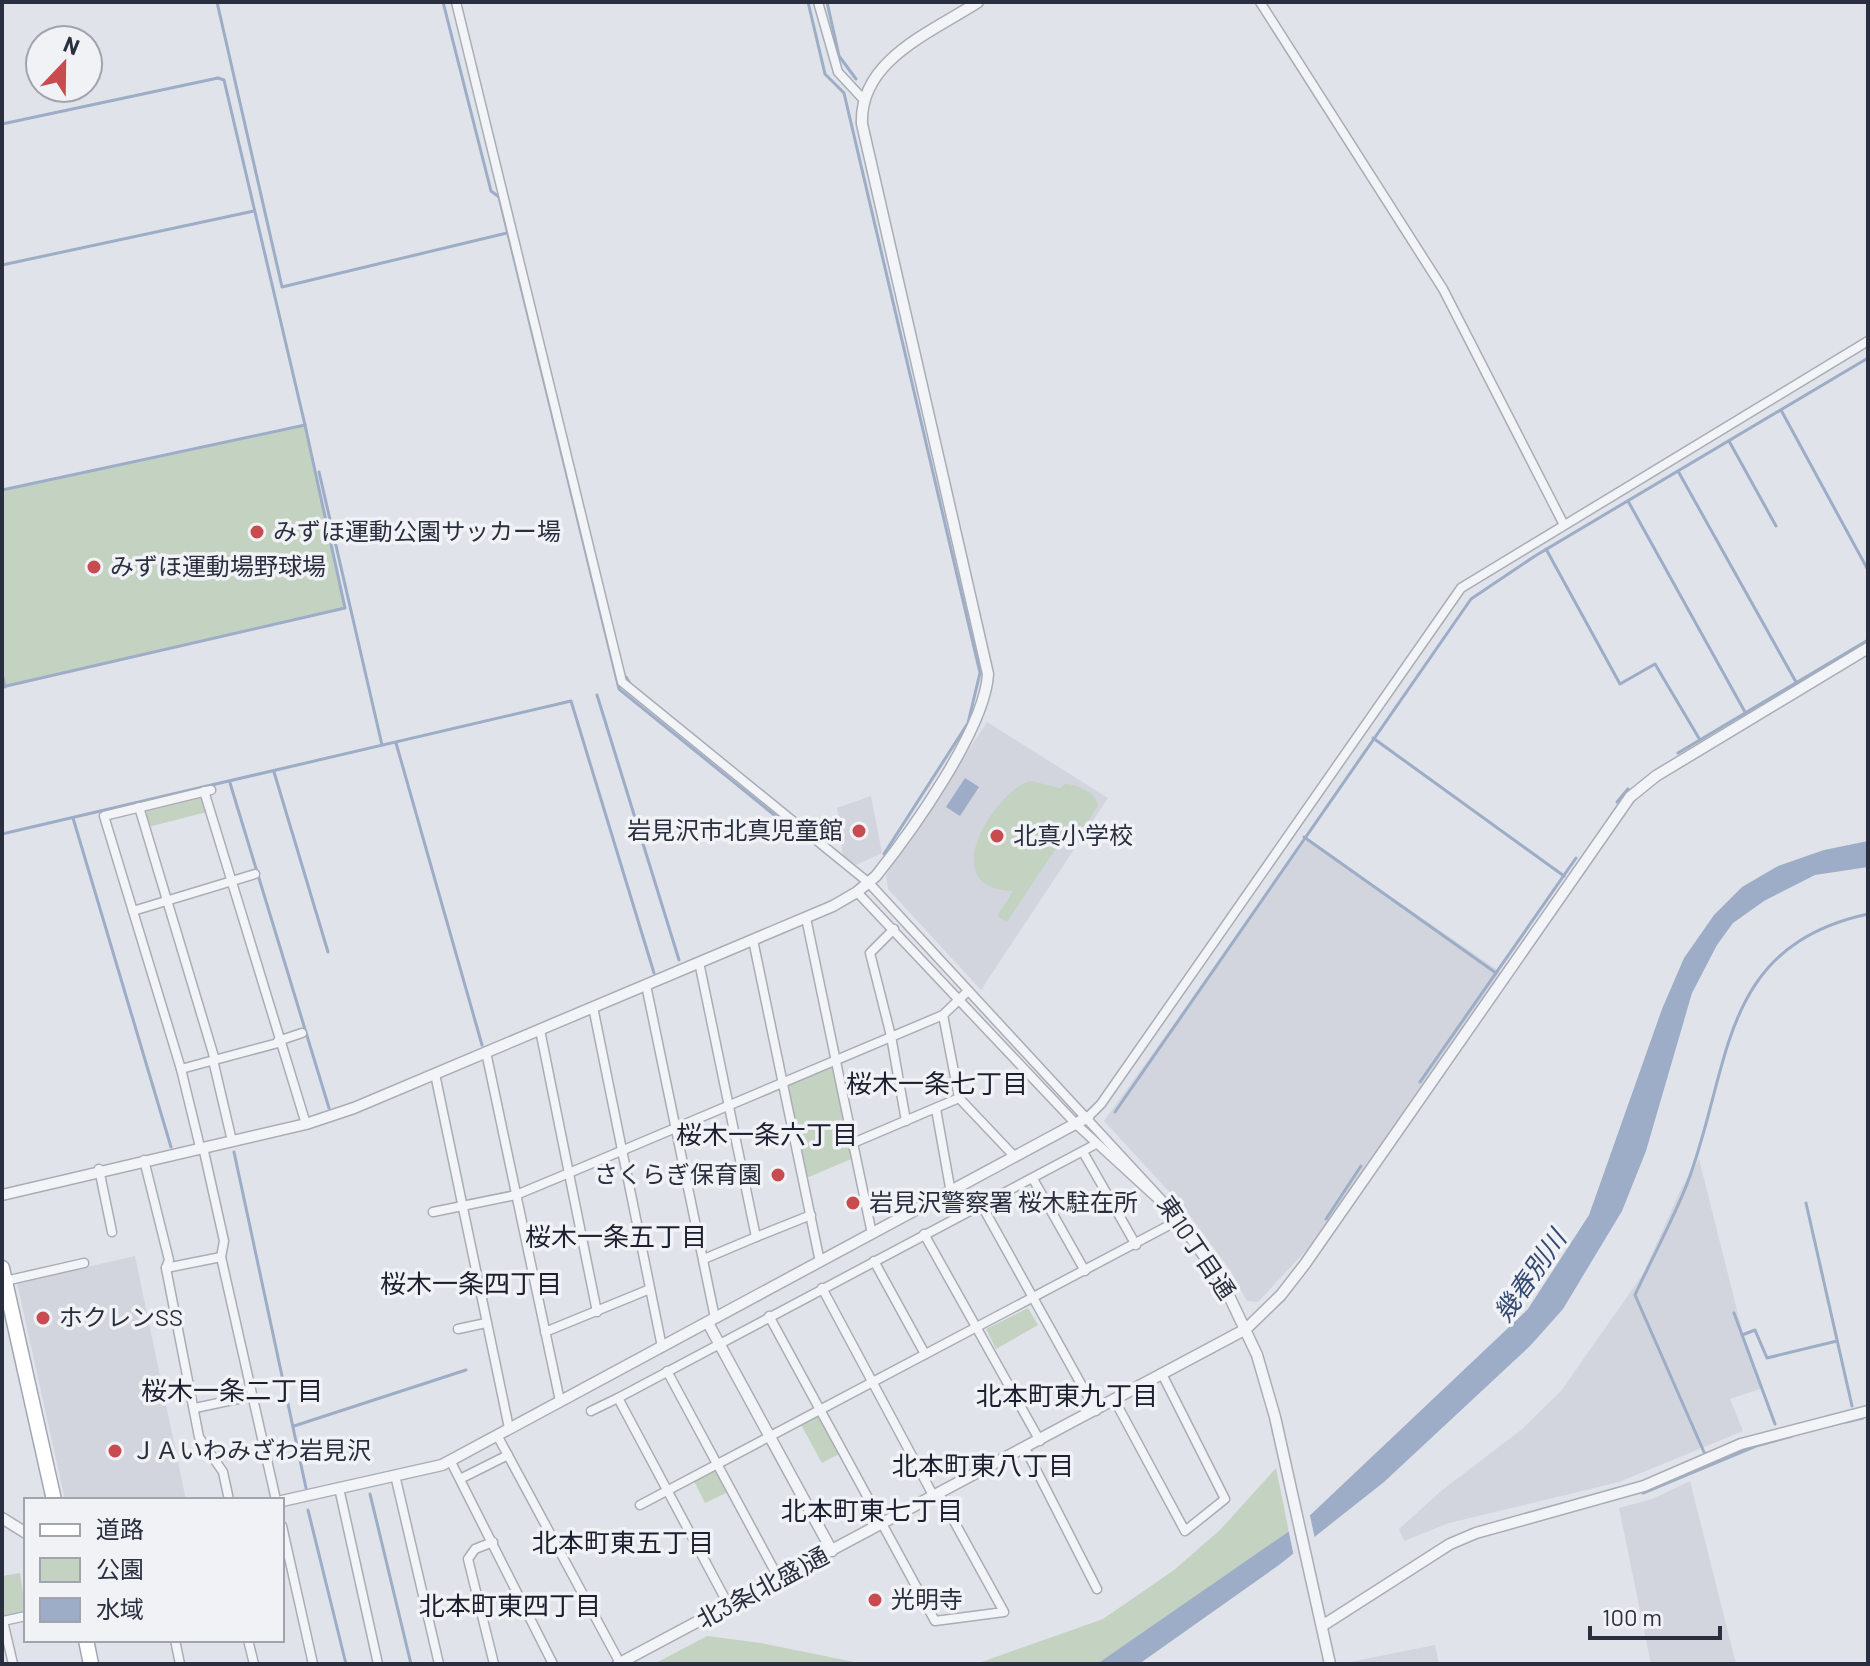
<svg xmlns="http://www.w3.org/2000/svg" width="1870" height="1666" font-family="Barlow,'Noto Sans JP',sans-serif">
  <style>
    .built { fill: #d2d5dd }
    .green { fill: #c4d2c2 }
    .water { fill: #9dadc7 }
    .pier { fill: #e0e3e9 }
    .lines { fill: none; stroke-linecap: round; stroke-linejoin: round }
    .stream { stroke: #9dadc7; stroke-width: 3 }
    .minor-casing { stroke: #a9adb6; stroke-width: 11 }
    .tertiary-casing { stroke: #a9adb6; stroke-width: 13 }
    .primary-casing { stroke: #a0a6b4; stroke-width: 17 }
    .minor { stroke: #f3f4f7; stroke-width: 8 }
    .tertiary { stroke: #f3f4f7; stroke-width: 10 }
    .primary { stroke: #fff; stroke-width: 14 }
    .poi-dot { fill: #c84b50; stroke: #f0f2f6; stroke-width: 3 }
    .labels { text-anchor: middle; stroke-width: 7; stroke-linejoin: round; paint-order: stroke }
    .poi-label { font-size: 24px; fill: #2a2f3f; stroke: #f0f2f6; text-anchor: start }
    .street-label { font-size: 24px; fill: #2a2f3f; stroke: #f0f2f6 }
    .neighbourhood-label { font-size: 26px; fill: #1c2030; stroke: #f0f2f6 }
    .water-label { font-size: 26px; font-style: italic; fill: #354a72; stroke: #f0f2f6 }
  </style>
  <rect width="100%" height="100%" fill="#e0e3e9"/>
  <g class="built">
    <polygon points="987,722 1108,798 981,990 888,889 886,875"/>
    <polygon points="871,796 882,853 856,865 843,857 837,808"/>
    <polygon points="1307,839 1502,973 1310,1246 1258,1302 1247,1301 1230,1270 1185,1209 1104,1121"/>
    <polygon points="1699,1159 1743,1334 1763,1388 1730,1399 1743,1431 1619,1482 1449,1523 1404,1541 1399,1529 1441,1491 1521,1430 1561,1391 1643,1274 1682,1187"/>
    <polygon points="135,1256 186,1500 65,1500 17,1283"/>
    <polygon points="1690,1481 1736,1664 1651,1664 1619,1508 1652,1499"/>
    <polygon points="1435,1645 1439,1664 1343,1663 1355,1661"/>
  </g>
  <g class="green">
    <polygon points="305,426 345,608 6,685 2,670 2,491"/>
    <path d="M 1031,781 L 1060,788 L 1065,784 C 1077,784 1096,793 1098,805 L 1081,833 L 1070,827 L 1007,922 L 997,916 L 1013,891 C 929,888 1001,785 1031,781 Z"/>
    <polygon points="199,794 203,796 207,812 148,827 146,807"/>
    <polygon points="836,1059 856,1157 804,1179 783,1081"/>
    <polygon points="1028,1308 1038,1325 996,1349 986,1329"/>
    <polygon points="820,1409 843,1452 822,1463 799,1421"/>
    <polygon points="717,1465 730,1491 705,1503 692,1477"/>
    <polygon points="1276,1468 1289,1532 1123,1649 1097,1664 976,1664 1103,1619 1174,1570 1220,1530"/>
    <polygon points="20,1573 26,1612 2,1618 2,1576"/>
    <polygon points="707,1636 761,1643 864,1664 654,1664"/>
  </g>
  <g class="water">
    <polygon points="965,778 979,787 960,816 946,807"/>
    <polygon points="1868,841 1868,867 1815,875 1764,901 1733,923 1717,945 1692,993 1646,1151 1622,1211 1563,1309 1530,1346 1384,1482 1279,1565 1139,1664 1097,1664 1304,1521 1528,1309 1589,1215 1662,1009 1684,958 1714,915 1742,887 1778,866 1824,850"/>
  </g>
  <polygon class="pier" points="1309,1511 1315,1539 1294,1557 1288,1528"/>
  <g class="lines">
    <g class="stream">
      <polyline points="217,2 282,287 507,233"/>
      <polyline points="443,2 491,191 499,197 619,689 804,839"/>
      <polyline points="808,2 825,74 844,93 980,673 968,723 884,854"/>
      <polyline points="827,2 839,56 856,79"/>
      <polyline points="2,124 218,78 224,80 305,425"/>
      <polyline points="2,265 254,211"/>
      <polyline points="1781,410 1868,570"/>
      <polyline points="1729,441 1776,526"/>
      <polyline points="1678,471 1796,682"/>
      <polyline points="319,472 382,745"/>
      <polyline points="2,490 305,425 345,608 2,687"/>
      <polyline points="1628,501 1745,712"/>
      <polyline points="1546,549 1620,684 1655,664 1700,740"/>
      <polyline points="2,673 5,687"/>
      <polyline points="626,677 631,685"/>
      <polyline points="597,695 679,960"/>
      <polyline points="1373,738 1564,876"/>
      <polyline points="396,743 482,1045"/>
      <polyline points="1678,753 1868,640"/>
      <polyline points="274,772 328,952"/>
      <polyline points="230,783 329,1108"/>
      <polyline points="1617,802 1628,789"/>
      <polyline points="73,818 171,1147"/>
      <polyline points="2,834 571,701 654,973"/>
      <polyline points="1304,837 1496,973"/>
      <polyline points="1420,1082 1576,858"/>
      <polyline points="1115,1112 1471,599 1535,556 1868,358"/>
      <polyline points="234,1152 306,1488"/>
      <polyline points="1806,1203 1852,1406"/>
      <polyline points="1326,1219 1361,1166"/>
      <polyline points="1734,1313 1775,1424"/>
      <polyline points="1742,1335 1755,1330 1767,1358 1837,1341"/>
      <polyline points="1846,1422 1863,1418"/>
      <polyline points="294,1426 466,1370"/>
      <path d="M 1704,1452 L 1635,1295 C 1652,1258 1672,1222 1687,1184 C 1732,1067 1717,947 1868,914"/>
      <polyline points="1643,1493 1756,1446 1792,1436"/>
      <polyline points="370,1494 411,1664"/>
      <polyline points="308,1510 346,1664"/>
    </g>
    <g class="minor-casing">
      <g id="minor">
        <polyline points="456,2 622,682 869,883 1171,1210"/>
        <polyline points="818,2 838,72 863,99"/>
        <polyline points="1260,2 1443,289 1563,523"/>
        <polyline points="204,791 306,1124"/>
        <polyline points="139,807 215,1060"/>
        <polyline points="857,892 1077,1125 1161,1202"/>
        <polyline points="133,911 255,874"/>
        <polyline points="806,918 872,1234"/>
        <polyline points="894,929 870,953 891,1036 906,1121"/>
        <polyline points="753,940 820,1262"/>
        <polyline points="699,962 756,1237 704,1259"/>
        <polyline points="646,985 715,1318"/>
        <polyline points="593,1007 662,1347"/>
        <polyline points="943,1015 959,1098 1015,1157"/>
        <polyline points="540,1030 597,1312"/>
        <polyline points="278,1041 302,1033"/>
        <polyline points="486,1052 560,1401"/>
        <polyline points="213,1060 232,1141"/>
        <polyline points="181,1069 278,1043"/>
        <polyline points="435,1074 509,1428"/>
        <polyline points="936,1109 951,1193"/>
        <polyline points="1088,1117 1101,1104 1461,588 1868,341"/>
        <polyline points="853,1143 959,1098"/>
        <polyline points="200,1147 181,1069 104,816 211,790"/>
        <polyline points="1083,1152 1136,1245"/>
        <polyline points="144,1160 169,1260 166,1268 199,1437 223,1472 229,1500"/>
        <polyline points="99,1169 112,1232"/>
        <polyline points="1033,1179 1085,1271"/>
        <polyline points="981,1204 1096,1411"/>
        <polyline points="433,1212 516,1195 569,1173 943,1015 968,991"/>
        <polyline points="924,1234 1040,1441"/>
        <polyline points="756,1237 811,1215"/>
        <polyline points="221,1257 276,1500"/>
        <polyline points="874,1261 925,1354"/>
        <polyline points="166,1268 221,1257 224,1241 203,1147"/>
        <polyline points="5,1281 84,1263"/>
        <polyline points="822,1288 934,1497"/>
        <polyline points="769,1316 935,1621 1004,1612 939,1494"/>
        <polyline points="458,1329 486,1323"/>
        <polyline points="545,1332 650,1289"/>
        <polyline points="667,1371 779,1579"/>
        <polyline points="1115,1401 1185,1531 1225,1499 1163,1376"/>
        <polyline points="195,1408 252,1396"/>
        <polyline points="591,1411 618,1398"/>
        <polyline points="497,1435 620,1663"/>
        <polyline points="1025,1448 1097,1589"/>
        <polyline points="450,1460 553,1664"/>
        <polyline points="395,1475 439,1664"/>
        <polyline points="462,1478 508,1455"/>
        <polyline points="339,1488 378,1664"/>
        <polyline points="640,1505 1179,1220"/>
        <polyline points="282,1526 313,1664"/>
        <polyline points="493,1542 475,1549 468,1559 494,1664"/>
        <polyline points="729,1606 618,1398 1096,1144"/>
        <polyline points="175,1640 180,1664"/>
        <polyline points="248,1640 254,1664"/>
        <polyline points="13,1664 3,1621 26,1616"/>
      </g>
    </g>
    <g class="tertiary-casing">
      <g id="tertiary">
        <path d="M 2,1195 L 306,1124 L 354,1108 L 833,906 L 857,892 L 876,876 C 911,832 985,729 988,674 L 862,124 C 859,60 932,32 978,2"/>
        <polyline points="1171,1210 1222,1281 1257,1355 1275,1417 1330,1664"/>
        <polyline points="708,1323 832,1551"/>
        <polyline points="282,1501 442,1465 1088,1117"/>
        <polyline points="2,1518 26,1533"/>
        <polyline points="1322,1626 1450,1544 1476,1533 1644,1486 1741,1444 1868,1411"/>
        <polyline points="618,1664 1246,1329 1281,1295 1305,1264 1630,797 1656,776 1868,648"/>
      </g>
    </g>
    <g class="primary-casing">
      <g id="primary">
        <polyline points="2,1268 54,1500"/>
        <polyline points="86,1640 91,1664"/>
      </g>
    </g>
    <use href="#minor" class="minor"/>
    <use href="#tertiary" class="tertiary"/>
    <use href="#primary" class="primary"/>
  </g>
  <g class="poi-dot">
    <circle cx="257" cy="532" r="8"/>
    <circle cx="94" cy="567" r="8"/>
    <circle cx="859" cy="831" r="8"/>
    <circle cx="997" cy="836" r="8"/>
    <circle cx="778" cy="1175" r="8"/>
    <circle cx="853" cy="1203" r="8"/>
    <circle cx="43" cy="1318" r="8"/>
    <circle cx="115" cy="1451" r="8"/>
    <circle cx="875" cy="1600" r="8"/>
  </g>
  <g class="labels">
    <g class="poi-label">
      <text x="273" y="540">みずほ運動公園サッカー場</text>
      <text x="110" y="575">みずほ運動場野球場</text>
      <text x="843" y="839" text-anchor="end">岩見沢市北真児童館</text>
      <text x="1013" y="844">北真小学校</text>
      <text x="762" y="1183" text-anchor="end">さくらぎ保育園</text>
      <text x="869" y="1211">岩見沢警察署 桜木駐在所</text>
      <text x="59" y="1326">ホクレンSS</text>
      <text x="131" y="1459">ＪＡいわみざわ岩見沢</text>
      <text x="891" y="1608">光明寺</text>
    </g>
    <g class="street-label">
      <text transform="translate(1196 1248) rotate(56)" y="8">東10丁目通</text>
      <text transform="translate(763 1588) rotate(-28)" y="8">北3条(北盛)通</text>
    </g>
    <g class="neighbourhood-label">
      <text x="937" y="1093">桜木一条七丁目</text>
      <text x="767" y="1144">桜木一条六丁目</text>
      <text x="616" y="1246">桜木一条五丁目</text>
      <text x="471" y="1293">桜木一条四丁目</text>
      <text x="232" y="1400">桜木一条二丁目</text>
      <text x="1067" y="1405">北本町東九丁目</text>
      <text x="983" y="1475">北本町東八丁目</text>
      <text x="872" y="1520">北本町東七丁目</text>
      <text x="623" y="1552">北本町東五丁目</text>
      <text x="510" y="1615">北本町東四丁目</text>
    </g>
    <g class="water-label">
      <text transform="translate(1530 1276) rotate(-55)" y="9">幾春別川</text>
    </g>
  </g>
  <rect width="1870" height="1666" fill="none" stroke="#2a2f3f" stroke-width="8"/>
  <rect x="24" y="1498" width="260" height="144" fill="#f0f2f6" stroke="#a1a4ad" stroke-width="2"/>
  <rect x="40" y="1524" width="40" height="12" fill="#ffffff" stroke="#a1a4ad" stroke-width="2"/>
  <text x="96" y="1538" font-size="24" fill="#2a2f3f">道路</text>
  <rect x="40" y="1558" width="40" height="24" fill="#c4d2c2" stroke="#a1a4ad" stroke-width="2"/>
  <text x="96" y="1578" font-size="24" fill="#2a2f3f">公園</text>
  <rect x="40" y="1598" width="40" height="24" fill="#9dadc7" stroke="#a1a4ad" stroke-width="2"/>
  <text x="96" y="1618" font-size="24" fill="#2a2f3f">水域</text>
  <g transform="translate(64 64) rotate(22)"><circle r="38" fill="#f0f2f6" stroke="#a1a4ad" stroke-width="2"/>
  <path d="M0-6L14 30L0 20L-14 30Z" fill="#c84b50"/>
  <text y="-12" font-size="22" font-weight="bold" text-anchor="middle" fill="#2a2f3f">N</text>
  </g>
  <path d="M1590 1626v12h130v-12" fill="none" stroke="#2a2f3f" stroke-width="4"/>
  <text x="1602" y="1626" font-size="24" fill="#2a2f3f" stroke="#f0f2f6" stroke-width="6" paint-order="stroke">100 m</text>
</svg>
